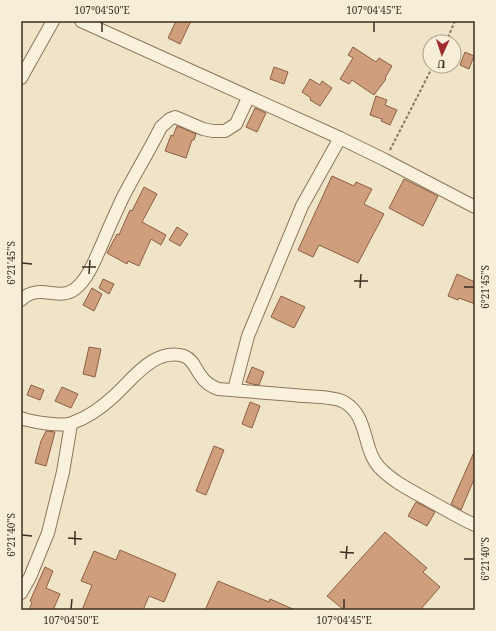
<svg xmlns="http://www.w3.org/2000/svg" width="496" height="631" font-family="'Noto Serif',serif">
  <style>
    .building { fill: #cf9f7d; stroke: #8d5f41 }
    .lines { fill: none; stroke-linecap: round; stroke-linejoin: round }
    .minor-casing { stroke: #8d765c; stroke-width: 14 }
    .path { stroke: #8d765c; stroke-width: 2; stroke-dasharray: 3 2; stroke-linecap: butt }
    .minor { stroke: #faf1dc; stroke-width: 12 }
    .ticks { fill: none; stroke: #3d2e20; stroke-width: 1.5 }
    .neatline { fill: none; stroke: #3d2e20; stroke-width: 1.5 }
    .ticks-label { font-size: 10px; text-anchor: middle; fill: #3d2e20 }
  </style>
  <rect width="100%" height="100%" fill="#f0e4c8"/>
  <g class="building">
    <polygon points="176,21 191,21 180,44 168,38"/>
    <polygon points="353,47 376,62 379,58 392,66 385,78 386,79 374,95 352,80 349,84 340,79 353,58 348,55"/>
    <polygon points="465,52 474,56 469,69 460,65"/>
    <polygon points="274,67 288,72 284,84 270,79"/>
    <polygon points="310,79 320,85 322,81 332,88 320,106 310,100 311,98 302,92"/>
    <polygon points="376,96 387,100 385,105 397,110 390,125 381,121 382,119 370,115"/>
    <polygon points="255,108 266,113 257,132 246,127"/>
    <polygon points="177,126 196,134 194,140 192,140 186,158 165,151 171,135 173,136"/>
    <polygon points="332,176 354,186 356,182 372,189 364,204 384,214 358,263 319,245 313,257 298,250"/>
    <polygon points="404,179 438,196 423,226 389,208"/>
    <polygon points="144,187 157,194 142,222 166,235 161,245 151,239 139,266 128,261 127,264 107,253 117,234 119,235 130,210 132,211"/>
    <polygon points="177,227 188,234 180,246 169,240"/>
    <polygon points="457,274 475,282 475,304 459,298 458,300 448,296"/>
    <polygon points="103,279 114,284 109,294 99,288"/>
    <polygon points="92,288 102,294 94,311 83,305"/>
    <polygon points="281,296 305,307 294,328 271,317"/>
    <polygon points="89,347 101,349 95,377 83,374"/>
    <polygon points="252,367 264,372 259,385 252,384 246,382"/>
    <polygon points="31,385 44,390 40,400 27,395"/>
    <polygon points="62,387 78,394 71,408 55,401"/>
    <polygon points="250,402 260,406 252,428 242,424"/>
    <polygon points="46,431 55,432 46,466 35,463 41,441"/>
    <polygon points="214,446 224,450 206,495 196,491"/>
    <polygon points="475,450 475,477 461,510 451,504"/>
    <polygon points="416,502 435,512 427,526 408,516"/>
    <polygon points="385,532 427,568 423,572 440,587 420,610 344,610 327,596"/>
    <polygon points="120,550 176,574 164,602 149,596 143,610 82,610 92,585 81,581 94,551 116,560"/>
    <polygon points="45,567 53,571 46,588 60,594 53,610 29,610 32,602 30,601"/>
    <polygon points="218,581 269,602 270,599 295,610 205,610"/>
  </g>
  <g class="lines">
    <g class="minor-casing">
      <g id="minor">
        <polyline points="81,21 340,138 385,160 475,207"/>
        <polyline points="21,78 53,21"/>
        <path d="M 21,300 C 39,282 58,302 75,289 C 89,278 96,257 103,242 C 109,227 116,212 123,197 C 135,174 149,151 161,127 L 170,119 L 175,117 L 203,129 L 213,131 L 225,131 L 236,124 L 248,98"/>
        <polyline points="234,390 248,336 302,206 340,138"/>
        <path d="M 21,418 C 31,422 63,427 72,423 C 87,418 102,407 113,397 C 132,380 154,347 184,356 C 194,360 195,369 201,376 C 205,383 211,386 218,389 C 243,391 268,393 293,395 C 306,397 334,396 344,402 C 369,416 362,448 379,467 C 393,482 412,491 430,501 C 445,509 459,518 475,525"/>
        <polyline points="21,593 30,577 48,533 63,472 71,424"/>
      </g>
    </g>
    <g class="path">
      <polyline points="446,42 455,21"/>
      <polyline points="390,150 433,66"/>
    </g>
    <use href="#minor" class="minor"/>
  </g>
  <path class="ticks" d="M 102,32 L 102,22M 374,32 L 374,22M 22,263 L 32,264M 82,267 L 96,267M 89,274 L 90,260M 354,281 L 368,281M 464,287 L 474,287M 360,288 L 361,274M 22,535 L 32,536M 68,538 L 82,539M 75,545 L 75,531M 340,552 L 354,553M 346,559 L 347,546M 464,559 L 474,559M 71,609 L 72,599M 344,609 L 344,599"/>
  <rect width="496" height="631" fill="none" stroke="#f7eed8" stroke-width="44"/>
  <g transform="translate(442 54) rotate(183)"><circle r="19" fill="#f7eed8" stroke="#ada18e"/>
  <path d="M0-3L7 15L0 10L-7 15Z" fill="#9e2a2b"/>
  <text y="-6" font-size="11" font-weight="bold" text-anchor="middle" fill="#3d2e20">U</text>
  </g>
  <rect x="22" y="22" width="452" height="587" class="neatline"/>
  <g class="ticks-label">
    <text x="102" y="14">107°04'50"E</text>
    <text x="374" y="14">107°04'45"E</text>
    <text transform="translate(11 263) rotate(-90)" y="4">6°21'45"S</text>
    <text transform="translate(485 287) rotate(-90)" y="4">6°21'45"S</text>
    <text transform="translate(11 535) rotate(-90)" y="4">6°21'40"S</text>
    <text transform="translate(485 559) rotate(-90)" y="4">6°21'40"S</text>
    <text x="71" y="624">107°04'50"E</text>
    <text x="344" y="624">107°04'45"E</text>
  </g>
</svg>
